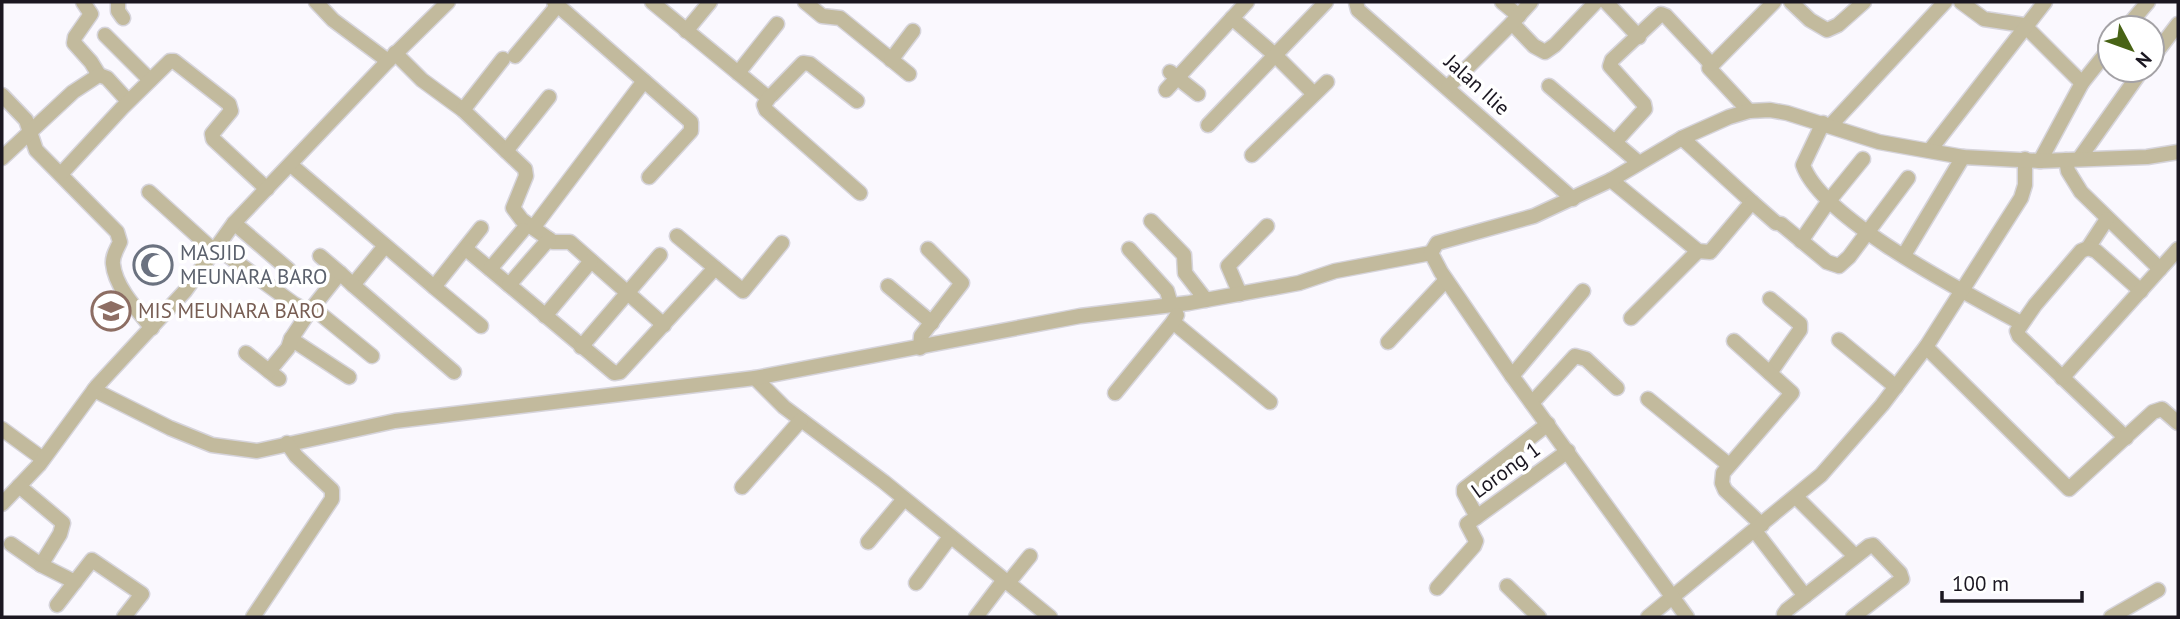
<svg xmlns="http://www.w3.org/2000/svg" width="2180" height="619" font-family="'PT Sans',sans-serif">
  <style>
    .lines { fill: none; stroke-linecap: round; stroke-linejoin: round }
    .minor-casing { stroke: #d6d4db; stroke-width: 17 }
    .minor { stroke: #c2ba9d; stroke-width: 14 }
    .labels { text-anchor: middle; stroke-width: 7; stroke-linejoin: round; paint-order: stroke }
    .street-label { font-size: 21px; fill: #1b1721; stroke: #fff }
    .worship-label { font-size: 21px; fill: #5b616d; stroke: #fff; text-anchor: start }
    .education-label { font-size: 21px; fill: #785e54; stroke: #fff; text-anchor: start }
  </style>
  <rect width="100%" height="100%" fill="#faf8fe"/>
  <g class="lines">
    <g class="minor-casing">
      <g id="minor">
        <polyline points="83,2 91,14 75,37 74,43 91,62 99,75"/>
        <polyline points="118,2 118,11 123,18"/>
        <polyline points="316,2 333,20 388,61"/>
        <polyline points="554,2 691,122 691,131 649,177"/>
        <polyline points="652,2 766,96 772,95 803,63 810,64 857,101"/>
        <polyline points="805,2 822,16 840,18 909,74"/>
        <polyline points="1356,2 1358,10 1573,199"/>
        <polyline points="1502,2 1519,16"/>
        <polyline points="1606,2 1639,37"/>
        <polyline points="1791,2 1810,20 1827,30 1838,25 1864,2"/>
        <polyline points="1961,2 1984,19 2024,25 2082,83 2040,161"/>
        <polyline points="1232,18 1276,56 1314,94"/>
        <polyline points="1512,23 1534,46 1545,52 1555,45 1596,2"/>
        <polyline points="2126,28 2148,2"/>
        <polyline points="686,31 710,2"/>
        <polyline points="105,35 150,80"/>
        <polyline points="395,53 422,80 463,110 525,169 526,176 513,208 522,220 553,242 570,242 664,325"/>
        <polyline points="515,56 558,5"/>
        <polyline points="2152,58 2178,24"/>
        <polyline points="891,60 913,31"/>
        <polyline points="1170,72 1198,94"/>
        <polyline points="738,73 777,24"/>
        <polyline points="2082,83 2110,48"/>
        <polyline points="1549,86 1639,163"/>
        <polyline points="1448,87 1512,23 1531,2"/>
        <polyline points="1166,90 1247,2"/>
        <path d="M 2,95 L 26,120 L 36,150 L 117,232 L 120,242 C 117,249 112,256 113,264 C 115,287 138,311 152,328"/>
        <polyline points="770,96 764,105 766,110 860,193"/>
        <polyline points="463,110 503,59"/>
        <polyline points="1749,111 1709,68 1774,2"/>
        <path d="M 1823,123 L 1803,165 C 1822,220 1968,294 2021,323"/>
        <polyline points="1208,125 1326,2"/>
        <polyline points="1830,126 1945,2"/>
        <polyline points="1615,142 1645,109 1644,104 1610,66 1612,60 1661,14 1666,16 1711,64"/>
        <polyline points="1930,150 2045,2"/>
        <polyline points="506,151 549,97"/>
        <polyline points="1252,155 1327,82"/>
        <polyline points="2,158 73,92 99,75 107,78 128,101"/>
        <polyline points="2079,159 2142,70"/>
        <polyline points="2066,160 2068,171 2081,192 2160,269"/>
        <polyline points="291,165 434,287 481,228"/>
        <polyline points="61,174 122,108 170,61 174,61 229,104 231,111 212,134 213,139 267,189"/>
        <polyline points="1611,180 1698,251 1710,252 1752,202 1682,138"/>
        <polyline points="149,192 213,250"/>
        <polyline points="1752,202 1776,223"/>
        <polyline points="2107,219 2088,248 2081,251 2035,305 2017,331 2019,336 2126,438"/>
        <polyline points="1151,221 1184,255 1185,273 1206,300"/>
        <polyline points="234,223 289,270"/>
        <polyline points="1781,224 1827,262 1839,266 1849,257 1908,178"/>
        <polyline points="533,228 644,81"/>
        <polyline points="677,236 743,291 782,243"/>
        <polyline points="1801,241 1828,202 1863,159"/>
        <polyline points="216,247 294,304 309,312 340,273 353,285 385,246"/>
        <polyline points="2088,248 2096,251 2141,291"/>
        <polyline points="466,249 614,373 620,372 715,268"/>
        <polyline points="1129,249 1167,291 1171,305"/>
        <polyline points="1904,255 1963,157"/>
        <polyline points="320,256 340,273"/>
        <polyline points="490,269 523,230"/>
        <polyline points="353,285 454,372"/>
        <polyline points="509,285 549,239"/>
        <polyline points="888,286 932,323"/>
        <polyline points="434,287 481,326"/>
        <polyline points="1240,294 1228,266 1267,226"/>
        <polyline points="1770,299 1800,324 1800,330 1770,373"/>
        <polyline points="313,308 372,356"/>
        <polyline points="545,316 591,261"/>
        <polyline points="1631,318 1698,251"/>
        <polyline points="1173,322 1270,402"/>
        <polyline points="291,339 349,377"/>
        <polyline points="1839,340 1896,387"/>
        <polyline points="1734,341 1792,393 1723,473 1722,483 1725,490 1762,525"/>
        <polyline points="1388,342 1446,280"/>
        <polyline points="581,347 660,255"/>
        <polyline points="1926,347 2069,489 2153,412 2162,409 2178,423"/>
        <polyline points="920,348 921,336 962,283 928,249"/>
        <polyline points="246,353 279,379"/>
        <polyline points="269,371 288,348 291,339 309,312"/>
        <polyline points="1512,376 1583,291"/>
        <polyline points="755,378 784,407 884,482 1050,617"/>
        <polyline points="2062,378 2178,249"/>
        <polyline points="94,390 170,428 212,445 257,451 395,421 755,378 1080,316 1189,303 1299,283 1335,271 1431,253"/>
        <polyline points="1115,393 1173,322 1177,315"/>
        <polyline points="1648,399 1729,465"/>
        <polyline points="1532,403 1575,356 1586,359 1617,388"/>
        <polyline points="2,429 43,459"/>
        <polyline points="742,487 801,420"/>
        <polyline points="1796,497 1855,556"/>
        <polyline points="2,504 39,465 97,386 185,291 234,223 388,61 448,2"/>
        <polyline points="1477,517 1464,493 1464,489 1548,424"/>
        <polyline points="1755,531 1805,596"/>
        <polyline points="868,542 904,499"/>
        <polyline points="11,544 41,565 60,534 63,523 19,486"/>
        <polyline points="41,565 75,582"/>
        <polyline points="916,583 950,537"/>
        <polyline points="1008,583 1030,556"/>
        <polyline points="1507,586 1539,617"/>
        <polyline points="1437,588 1474,546 1476,541 1467,524 1568,451"/>
        <polyline points="57,605 92,560 142,594 124,617"/>
        <polyline points="253,617 332,499 332,490 296,456 287,443"/>
        <polyline points="976,617 1004,580"/>
        <polyline points="1648,617 1821,475 1882,405 1926,347 2021,198 2025,185 2025,159"/>
        <polyline points="1687,617 1512,376 1441,272 1431,253 1437,243 1534,216 1611,180 1682,138 1729,117 1749,111 1770,110 1787,113 1879,142 1963,157 2040,161 2147,157 2178,152"/>
        <polyline points="1785,617 1784,614 1787,610 1869,546 1873,545 1900,573 1902,579 1853,617"/>
        <polyline points="2111,617 2158,590"/>
      </g>
    </g>
    <use href="#minor" class="minor"/>
  </g>
  <defs>
    <g id="mosque-ring" transform="scale(2.0125)"><circle r="9.5" fill="#fff" stroke="#6b7280" stroke-width="1.5"/><path d="M3.5-4.9A6 6 0 1 0 3.5 4.9A5 5 0 1 1 3.5-4.9Z" fill="#6b7280"/></g>
    <g id="school-ring" transform="scale(2.0125)"><circle r="9.5" fill="#fff" stroke="#8d6e63" stroke-width="1.5"/><path d="M0-5L7-2L0 1L-7-2ZM-4 1L0 2.5L4 1V4Q0 6-4 4Z" fill="#8d6e63"/></g>
  </defs>
  <g fill-rule="evenodd">
    <use href="#mosque-ring" x="153" y="265"/>
    <use href="#school-ring" x="111" y="311"/>
  </g>
  <g class="labels">
    <g class="street-label">
      <text transform="translate(1477 85) rotate(42)" y="7">Jalan Ilie</text>
      <text transform="translate(1506 470) rotate(-36)" y="7">Lorong 1</text>
    </g>
    <g class="worship-label">
      <text x="180" y="260">MASJID<tspan x="180" dy="24">MEUNARA BARO</tspan></text>
    </g>
    <g class="education-label">
      <text x="138" y="318">MIS MEUNARA BARO</text>
    </g>
  </g>
  <rect width="2180" height="619" fill="none" stroke="#1b1721" stroke-width="7"/>
  <g transform="translate(2131 49) rotate(131)"><circle r="33" fill="#ffffff" stroke="#a4a2a6" stroke-width="2"/>
  <path d="M0-5L12 26L0 18L-12 26Z" fill="#486315"/>
  <text y="-10" font-size="19" font-weight="bold" text-anchor="middle" fill="#1b1721">N</text>
  </g>
  <path d="M1942 591v10h140v-10" fill="none" stroke="#1b1721" stroke-width="3.5"/>
  <text x="1952" y="591" font-size="21" fill="#1b1721" stroke="#ffffff" stroke-width="5" paint-order="stroke">100 m</text>
</svg>
